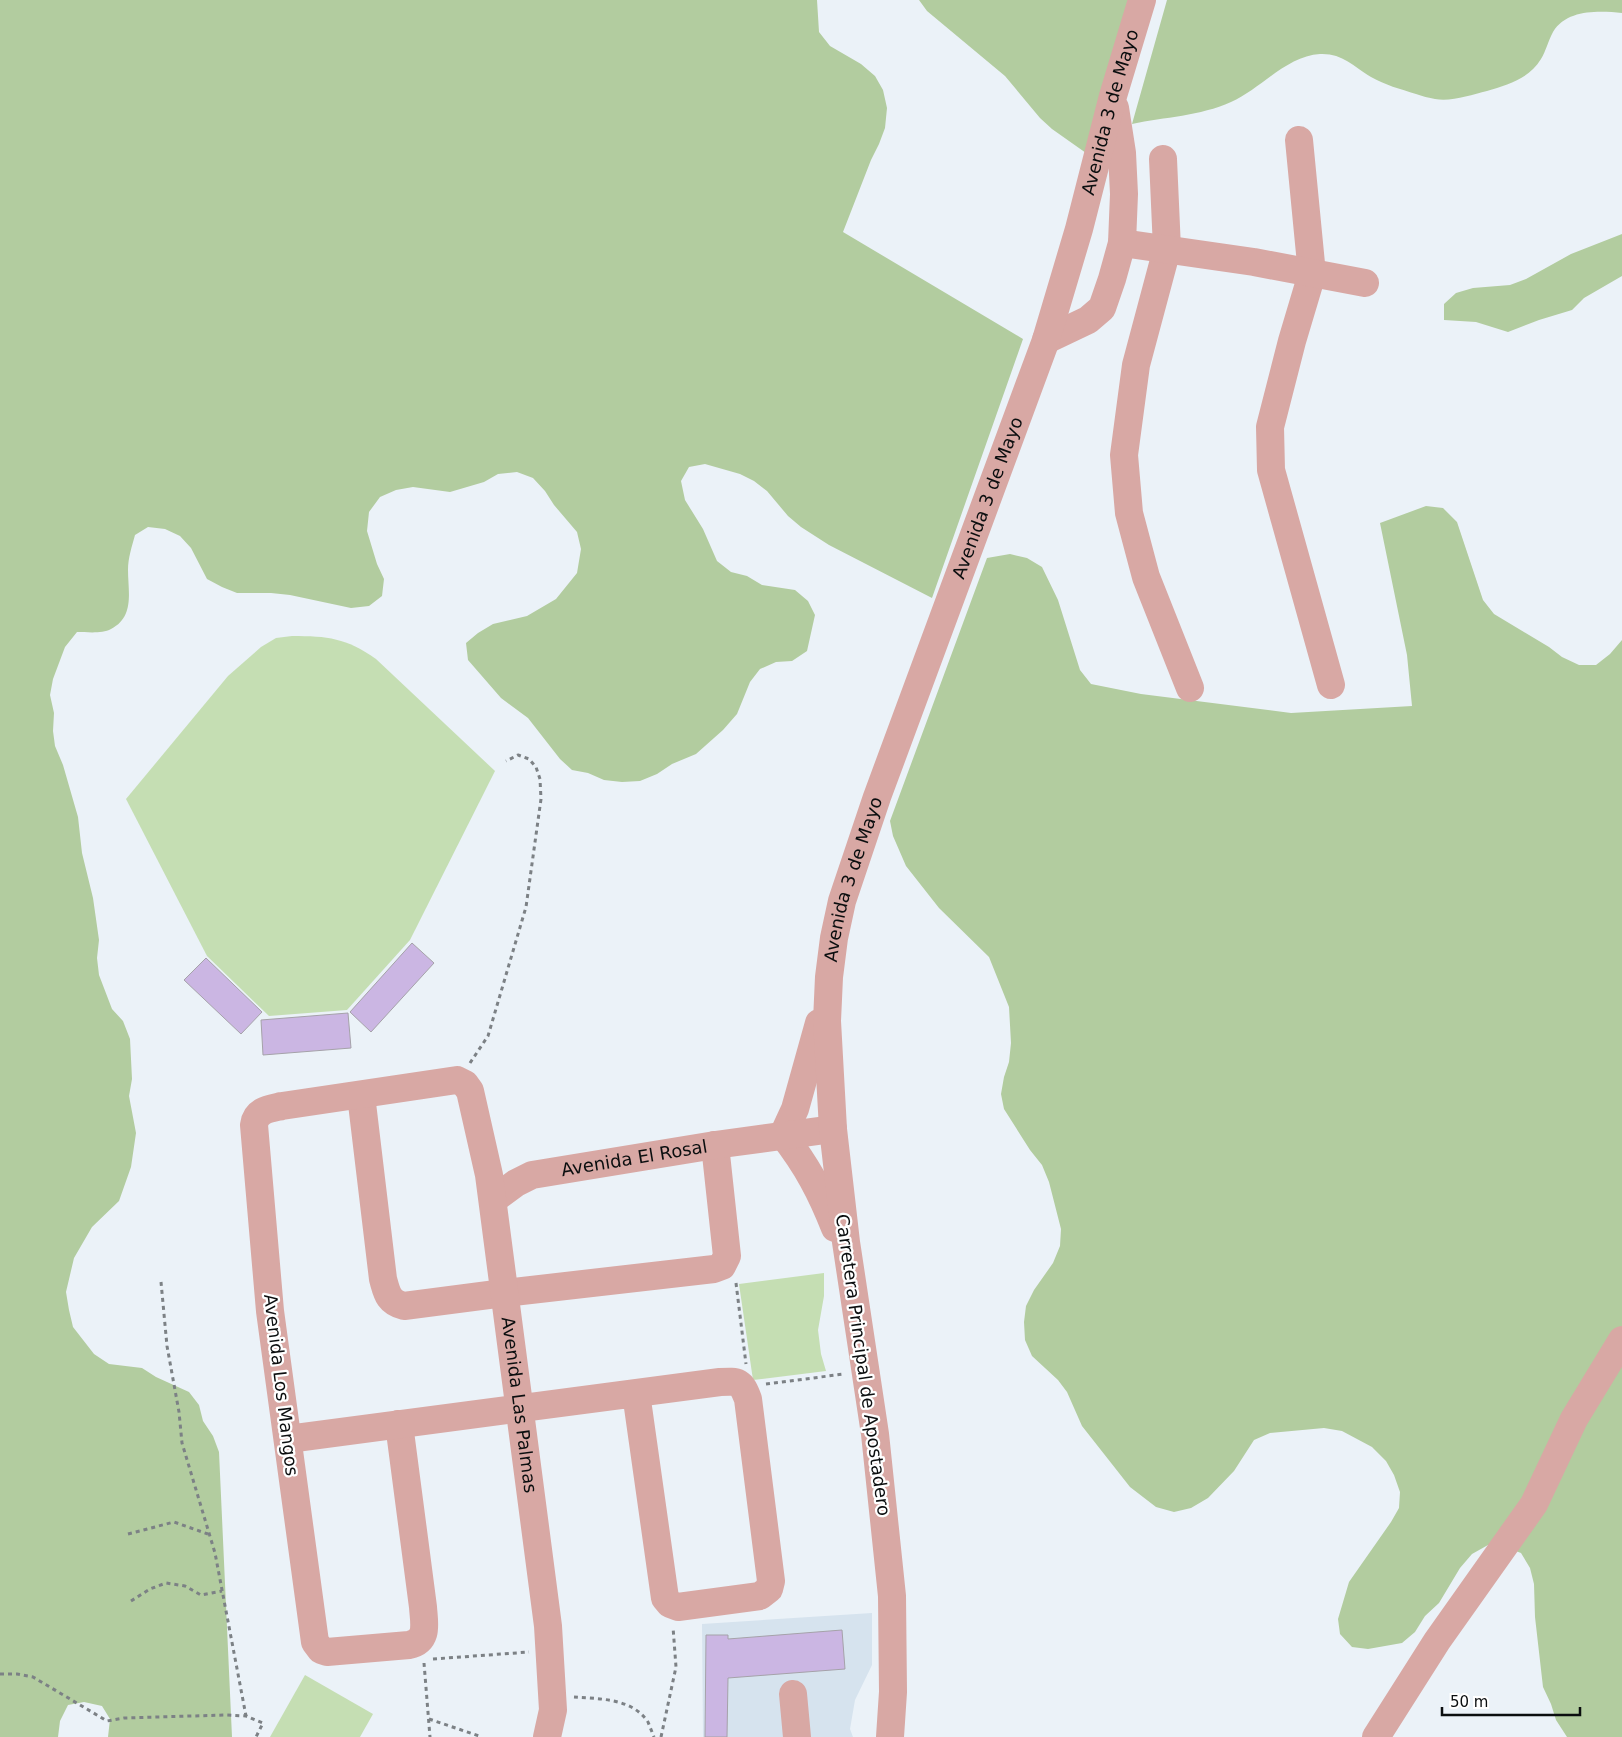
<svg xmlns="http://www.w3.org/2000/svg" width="1622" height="1737" font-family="'DejaVu Sans',sans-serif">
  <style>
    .built { fill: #d6e3ee }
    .green { fill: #c5deb3 }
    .forest { fill: #b2cc9f }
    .building { fill: #cbb6e3; stroke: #a5a2a9 }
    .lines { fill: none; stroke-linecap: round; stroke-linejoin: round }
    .path { stroke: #7c8185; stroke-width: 3; stroke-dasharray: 4 4; stroke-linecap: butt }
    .minor { stroke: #d8a8a4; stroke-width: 28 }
    .labels { text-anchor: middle; stroke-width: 4.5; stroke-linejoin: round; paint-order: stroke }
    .street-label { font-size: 18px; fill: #0b0e0f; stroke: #fff }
  </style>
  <rect width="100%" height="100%" fill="#ebf2f8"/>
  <polygon class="built" points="872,1613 872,1665 855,1700 850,1729 853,1737 703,1737 702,1624"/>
  <g class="green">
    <path d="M 292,636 C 328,636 346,638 376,659 L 495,771 L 410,940 L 347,1010 L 269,1016 L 207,956 L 126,799 L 228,676 L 261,647 L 276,638 Z"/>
    <polygon points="824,1273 824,1296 818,1330 821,1354 826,1371 753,1380 739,1284"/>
    <polygon points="305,1675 373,1714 360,1737 270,1737"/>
  </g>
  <g class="forest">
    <path d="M 0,0 L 817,0 L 819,32 L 830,46 L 861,64 L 875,76 L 883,90 L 887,108 L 885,128 L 879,144 L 871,160 L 843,232 L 1023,339 L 932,598 L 829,545 L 801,527 L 788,516 L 767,491 L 754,481 L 740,474 L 705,464 L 689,467 L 681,481 L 685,500 L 703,529 L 717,561 L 731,572 L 747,576 L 762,585 L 795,590 L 808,601 L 815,615 L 807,651 L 792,661 L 776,662 L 760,669 L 750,682 L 737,714 L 723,730 L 696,754 L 672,764 L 657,774 L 640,781 L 622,782 L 604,780 L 588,773 L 572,770 L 560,759 L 528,718 L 501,698 L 468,660 L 466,643 L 478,633 L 493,624 L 527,616 L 556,599 L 577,573 L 581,549 L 577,532 L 554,505 L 545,491 L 533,478 L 517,472 L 498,474 L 484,482 L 450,492 L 413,487 L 396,490 L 380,497 L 369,512 L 367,531 L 377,564 L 384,579 L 382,596 L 369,606 L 351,608 L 290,595 L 271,593 L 237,593 L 222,587 L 207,579 L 191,548 L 180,536 L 165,529 L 148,527 L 135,535 C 132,546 128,558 128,570 C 128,591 135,617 111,629 C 102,634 87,632 77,632 L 65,647 L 53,679 L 50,695 L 54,713 L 53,731 L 55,746 L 63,765 L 78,817 L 82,853 L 93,898 L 99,940 L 97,958 L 99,975 L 112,1009 L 123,1021 L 130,1039 L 132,1079 L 129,1096 L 136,1133 L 131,1167 L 119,1201 L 92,1227 L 74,1258 L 66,1292 L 69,1310 L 73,1327 L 94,1354 L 109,1364 L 142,1368 L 156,1377 L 189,1392 L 199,1405 L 203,1421 L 213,1436 L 219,1452 L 232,1737 L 108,1737 L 110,1719 L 102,1706 L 84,1702 L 68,1705 L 60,1721 L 58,1737 L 0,1737 Z"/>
    <polygon points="919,0 1131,0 1086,153 1052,129 1040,118 1005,76 927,11"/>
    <path d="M 1167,0 L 1622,0 L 1622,13 C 1599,11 1567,9 1553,32 C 1548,41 1546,51 1541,59 C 1529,79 1507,85 1487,91 C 1471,95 1451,102 1435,99 C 1429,98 1422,96 1416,94 C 1400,89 1385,85 1371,77 C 1353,66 1342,53 1320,54 C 1286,56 1261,89 1231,102 C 1200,116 1165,117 1132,124 Z"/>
    <polygon points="1622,234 1622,276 1584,298 1572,310 1539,320 1508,332 1476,322 1444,320 1444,304 1456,293 1473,288 1510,285 1526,279 1571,254"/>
    <polygon points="1426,506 1443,508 1457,522 1483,600 1494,614 1549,647 1562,657 1579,665 1596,665 1610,654 1622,640 1622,1737 1567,1737 1556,1720 1551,1704 1543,1687 1535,1617 1534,1584 1530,1568 1521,1553 1505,1547 1488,1545 1472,1554 1460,1568 1439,1603 1425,1616 1415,1632 1402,1643 1368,1649 1352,1647 1340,1634 1338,1619 1349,1582 1391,1522 1399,1508 1400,1492 1394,1475 1386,1461 1372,1447 1342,1431 1324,1428 1270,1433 1254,1440 1234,1471 1208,1498 1191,1508 1174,1512 1156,1507 1130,1487 1082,1426 1067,1392 1058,1380 1032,1356 1025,1340 1024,1322 1026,1306 1034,1290 1053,1263 1060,1246 1061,1229 1049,1182 1042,1165 1030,1150 1004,1109 1001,1094 1004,1077 1009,1062 1011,1043 1009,1007 989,957 939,908 906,866 893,836 890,821 987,558 1010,554 1027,558 1042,567 1058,600 1080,670 1091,684 1141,694 1291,713 1412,706 1407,655 1380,523"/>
  </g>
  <g class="building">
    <polygon points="412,943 434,963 371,1032 350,1012"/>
    <polygon points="206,958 262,1012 241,1034 184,980"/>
    <polygon points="348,1013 351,1048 263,1055 261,1020"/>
    <polygon points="842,1630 845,1669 728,1678 727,1737 705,1737 706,1635 728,1635 728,1639"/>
  </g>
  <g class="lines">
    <g class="path">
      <polyline points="470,1063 488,1036 526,907 541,799 540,779 536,767 529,759 518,755 506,761"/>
      <polyline points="161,1282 167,1346 179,1412 182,1443 215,1553 246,1716"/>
      <polyline points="736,1283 746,1364"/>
      <polyline points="766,1384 844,1374"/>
      <polyline points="128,1534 174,1522 208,1534"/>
      <polyline points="131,1601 150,1589 166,1583 185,1586 201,1595 222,1591"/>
      <polyline points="433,1659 529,1652"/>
      <polyline points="424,1663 430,1737"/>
      <polyline points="0,1674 17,1674 33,1677 107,1721 124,1718 225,1715 246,1716 263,1723 256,1737"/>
      <path d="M 574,1697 C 600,1699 632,1698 648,1722 C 650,1727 652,1732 654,1737"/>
      <polyline points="429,1719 482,1737"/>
      <polyline points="661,1737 676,1667 673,1627"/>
    </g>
    <g class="minor">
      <polyline points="1299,140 1312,274 1292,341 1270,427 1271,470 1331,685"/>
      <polyline points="1163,159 1167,249 1136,365 1124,455 1129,513 1146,577 1190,688"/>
      <polyline points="1122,243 1254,262 1365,283"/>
      <polyline points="1046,340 1088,320 1102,308 1112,279 1122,243 1124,194 1122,153 1115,108"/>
      <path d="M 819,1023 L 795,1109 L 783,1135 C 807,1166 821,1192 835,1228"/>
      <path d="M 361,1095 L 383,1279 C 387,1293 388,1302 404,1306 L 504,1293 L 714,1269 L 722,1266 L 727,1256 L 715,1145"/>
      <path id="s1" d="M 493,1200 L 516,1183 L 532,1175 L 715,1145 L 833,1129"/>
      <path id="s2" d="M 399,1424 L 423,1607 C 424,1623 429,1641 409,1645 L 327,1652 L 321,1650 L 315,1642 L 270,1311 L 254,1125 C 256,1110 269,1109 282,1106 L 457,1080 L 465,1084 L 470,1091 L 489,1175 L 548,1626 L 553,1710 L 547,1737"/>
      <path d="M 288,1439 L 720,1382 C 739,1381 741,1381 748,1399 L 771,1581 L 769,1589 L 760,1596 L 678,1607 L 670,1604 L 665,1598 L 636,1393"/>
      <polyline points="793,1694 797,1737"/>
      <path id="s3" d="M 890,1737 L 893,1692 L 892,1596 L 875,1434 L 846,1242 L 833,1129 L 827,1021 L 829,977 L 834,938 L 842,901 L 877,797 L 1046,340 L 1079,229 L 1113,96 L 1142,0"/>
      <polyline points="1376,1737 1437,1641 1534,1504 1574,1419 1622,1340"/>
    </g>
  </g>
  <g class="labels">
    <g class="street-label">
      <text dy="6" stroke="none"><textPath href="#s3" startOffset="1675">Avenida 3 de Mayo</textPath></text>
      <text dy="6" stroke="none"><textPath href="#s3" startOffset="1270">Avenida 3 de Mayo</textPath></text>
      <text dy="6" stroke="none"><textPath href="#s3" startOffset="865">Avenida 3 de Mayo</textPath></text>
      <text dy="6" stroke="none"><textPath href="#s1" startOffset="150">Avenida El Rosal</textPath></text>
      <text transform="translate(863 1365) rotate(82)" y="6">Carretera Principal de Apostadero</text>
      <text transform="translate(281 1385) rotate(83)" y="6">Avenida Los Mangos</text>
      <text dy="6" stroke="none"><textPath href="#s2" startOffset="1399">Avenida Las Palmas</textPath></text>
    </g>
  </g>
  <path d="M1442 1707v8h138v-8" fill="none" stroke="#0b0e0f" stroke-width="2.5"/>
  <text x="1450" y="1707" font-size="15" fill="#0b0e0f" stroke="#ffffff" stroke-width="4" paint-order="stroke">50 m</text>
</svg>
